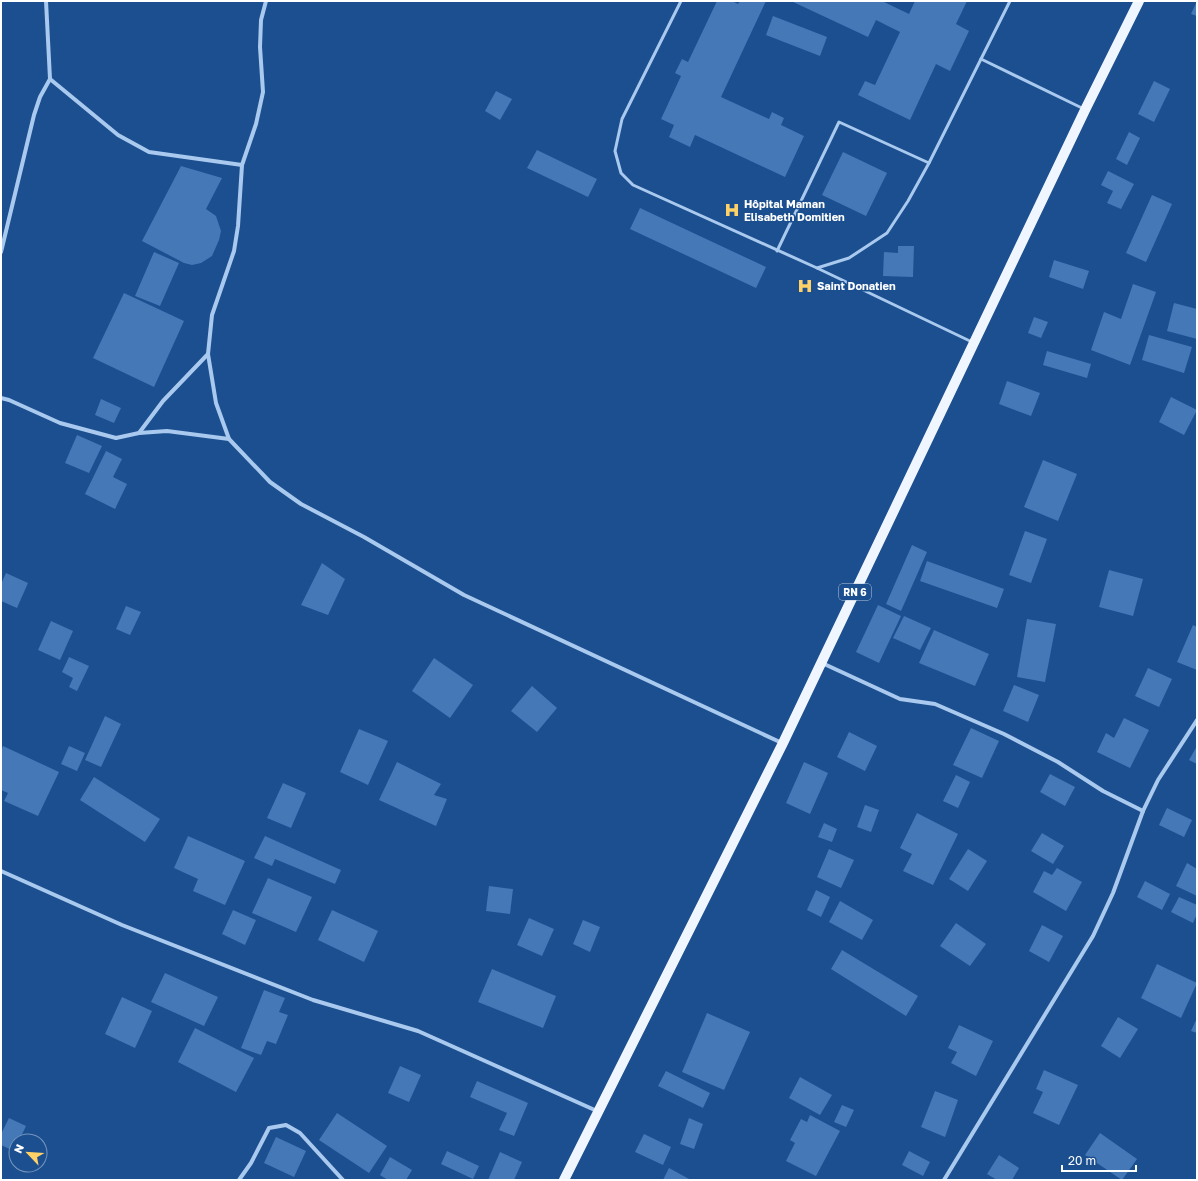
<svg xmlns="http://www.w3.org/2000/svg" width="1198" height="1181" font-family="'Golos Text',sans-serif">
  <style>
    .building { fill: #4478b7 }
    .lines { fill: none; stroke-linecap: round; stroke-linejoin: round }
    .service { stroke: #a9c9ee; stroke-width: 3 }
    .minor { stroke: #a9c9ee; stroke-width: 4 }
    .primary { stroke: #f0f6ff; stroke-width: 10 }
    .labels { text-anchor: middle; stroke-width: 3; stroke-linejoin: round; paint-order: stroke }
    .shield { fill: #1b4f8f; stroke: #bbcadd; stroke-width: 1 }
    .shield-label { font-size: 10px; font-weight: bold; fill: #fff }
    .poi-label { font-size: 11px; font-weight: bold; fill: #fff; stroke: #1b4f8f; text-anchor: start }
  </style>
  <rect width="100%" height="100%" fill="#1b4f8f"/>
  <g class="building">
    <polygon points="717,1 732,1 738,4 740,1 766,1 721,97 769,119 772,112 784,118 781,125 804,136 785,177 695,135 690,147 669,137 674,125 661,119 681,76 675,73 682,59 688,62"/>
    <polygon points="791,1 882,1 909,14 915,1 967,1 956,24 969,31 950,71 936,64 910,120 858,95 865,81 875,85 900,32 876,20 868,37"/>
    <polygon points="1197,1 1197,16 1191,14"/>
    <polygon points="773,16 827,37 820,56 766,35"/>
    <polygon points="1154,81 1170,89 1154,122 1138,114"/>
    <polygon points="496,91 512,99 500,120 485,111"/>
    <polygon points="1129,132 1140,138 1127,165 1116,159"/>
    <polygon points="537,150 597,179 588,197 527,168"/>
    <polygon points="843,152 887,173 866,216 822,195"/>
    <polygon points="181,166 222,178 206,209 216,216 221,231 219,240 212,256 201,263 192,265 184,263 142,241"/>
    <polygon points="1108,171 1134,184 1121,209 1107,203 1113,191 1101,185"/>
    <polygon points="1152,195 1172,204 1146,262 1126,253"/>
    <polygon points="640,208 766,267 756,288 630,229"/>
    <polygon points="898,246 914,246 913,277 883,276 884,252 898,253"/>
    <polygon points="154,252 179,263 160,306 135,296"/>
    <polygon points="1054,260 1089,271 1083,289 1049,277"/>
    <polygon points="1133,284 1156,292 1130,365 1091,350 1104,312 1121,319"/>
    <polygon points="124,293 184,321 154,387 93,358"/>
    <polygon points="1174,303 1197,309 1197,339 1167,331"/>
    <polygon points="1034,317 1048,322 1041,338 1028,333"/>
    <polygon points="1149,335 1192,347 1184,373 1142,360"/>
    <polygon points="1047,351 1091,364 1087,378 1043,365"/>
    <polygon points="1007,381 1040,393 1031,416 999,404"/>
    <polygon points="1171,397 1197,410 1184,435 1159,422"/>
    <polygon points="101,399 121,408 114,423 95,415"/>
    <polygon points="77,435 102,446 89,473 65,463"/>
    <polygon points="106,451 122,459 113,477 127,484 115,509 85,494"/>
    <polygon points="1043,460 1077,474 1058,521 1024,507"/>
    <polygon points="1025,531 1047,539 1031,583 1009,575"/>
    <polygon points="912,545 927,552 901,611 886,604"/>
    <polygon points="927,561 1004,589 997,608 920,581"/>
    <polygon points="322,563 345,579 328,615 301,605"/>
    <polygon points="1109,570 1143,579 1133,616 1099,607"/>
    <polygon points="6,573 28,583 17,608 1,601 1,584"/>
    <polygon points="878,605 901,616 879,663 856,652"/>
    <polygon points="126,606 141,612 130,635 116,629"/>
    <polygon points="904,616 931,628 920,650 893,638"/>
    <polygon points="1027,619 1056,624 1045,682 1017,677"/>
    <polygon points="51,621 73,631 60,660 38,650"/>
    <polygon points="1193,625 1197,627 1197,670 1177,662"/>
    <polygon points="934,630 989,654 975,686 919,663"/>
    <polygon points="69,657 89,666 77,691 69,687 73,678 62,672"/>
    <polygon points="434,658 473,685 450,718 412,691"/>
    <polygon points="1148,668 1172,679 1159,707 1135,696"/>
    <polygon points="1014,685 1039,695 1028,722 1003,711"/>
    <polygon points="532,686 557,708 537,732 511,711"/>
    <polygon points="105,716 121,724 101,767 85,760"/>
    <polygon points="1124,718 1149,730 1130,768 1097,752 1106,733 1114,738"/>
    <polygon points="971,728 999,741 982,778 953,765"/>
    <polygon points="359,729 388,741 368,785 340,772"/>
    <polygon points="849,732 877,746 865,771 837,757"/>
    <polygon points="3,746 59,772 38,816 4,801 8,793 1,790 1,751"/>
    <polygon points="69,746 85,753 77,771 61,764"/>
    <polygon points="1197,746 1197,764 1189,760"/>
    <polygon points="397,762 441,784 434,795 447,799 436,826 379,800"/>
    <polygon points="804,762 828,773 810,814 786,803"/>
    <polygon points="1050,774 1075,787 1065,806 1040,792"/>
    <polygon points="956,775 970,782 958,808 943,801"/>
    <polygon points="94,777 160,819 145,842 80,800"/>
    <polygon points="283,783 306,793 291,828 267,818"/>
    <polygon points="865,805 879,810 871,832 857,827"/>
    <polygon points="1167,808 1192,820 1184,837 1159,825"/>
    <polygon points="917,813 958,834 933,885 903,871 912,854 900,848"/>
    <polygon points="824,823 837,829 832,842 818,837"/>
    <polygon points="1042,833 1064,846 1053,864 1031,851"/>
    <polygon points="188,836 245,861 225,905 193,891 198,879 174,868"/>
    <polygon points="265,836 341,870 335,884 275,859 272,866 254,858"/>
    <polygon points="829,849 854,860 841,888 817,877"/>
    <polygon points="968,849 987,861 968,891 949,879"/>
    <polygon points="1187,863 1197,869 1197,896 1176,886"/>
    <polygon points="1057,868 1082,882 1066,911 1033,892 1044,871 1052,875"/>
    <polygon points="268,878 312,897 296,932 252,913"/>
    <polygon points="1145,881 1170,894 1162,910 1137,897"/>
    <polygon points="489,886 513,889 510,914 486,911"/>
    <polygon points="816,890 830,897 821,917 807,910"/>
    <polygon points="1179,897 1197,905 1197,914 1193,923 1171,912"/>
    <polygon points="840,901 873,920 862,940 829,922"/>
    <polygon points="233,910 256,920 245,945 222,934"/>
    <polygon points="332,910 378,931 364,962 318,940"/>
    <polygon points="529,918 554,929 542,956 517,945"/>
    <polygon points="583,920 600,927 590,952 573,944"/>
    <polygon points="956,923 986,944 970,966 940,946"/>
    <polygon points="1042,925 1063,936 1049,962 1029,951"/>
    <polygon points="842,950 918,996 906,1016 831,969"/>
    <polygon points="1157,964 1197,983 1181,1018 1141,998"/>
    <polygon points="492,969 556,996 543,1028 478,1002"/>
    <polygon points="165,973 218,997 204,1026 151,1002"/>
    <polygon points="264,990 285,998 279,1012 288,1015 276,1044 267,1041 261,1055 241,1048"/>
    <polygon points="122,997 152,1011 135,1048 105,1034"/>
    <polygon points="707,1013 750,1032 724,1090 682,1072"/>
    <polygon points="1118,1017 1138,1029 1120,1058 1101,1046"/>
    <polygon points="1197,1018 1197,1033 1191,1031"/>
    <polygon points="959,1025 993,1041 976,1076 951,1063 957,1052 948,1048"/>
    <polygon points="195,1028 254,1058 236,1092 178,1062"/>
    <polygon points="400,1066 421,1075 409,1102 388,1093"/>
    <polygon points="1044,1070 1078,1085 1059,1125 1033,1113 1043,1092 1036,1089"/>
    <polygon points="666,1071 710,1093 703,1108 658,1086"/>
    <polygon points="800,1077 832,1095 820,1115 789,1098"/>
    <polygon points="477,1081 528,1103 514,1136 499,1130 507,1113 470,1097"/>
    <polygon points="935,1091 958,1100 945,1137 921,1127"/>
    <polygon points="842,1105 854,1110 846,1127 834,1122"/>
    <polygon points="337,1113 387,1146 369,1173 319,1140"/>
    <polygon points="810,1115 840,1131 816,1176 786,1161 795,1143 790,1140 801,1119 807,1122"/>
    <polygon points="9,1118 26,1126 19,1141 16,1141 14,1151 1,1145 1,1134"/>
    <polygon points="689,1118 703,1124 694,1149 680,1144"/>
    <polygon points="1100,1133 1137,1159 1122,1180 1085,1155"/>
    <polygon points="644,1134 671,1147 663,1165 635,1152"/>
    <polygon points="276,1137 306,1151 294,1177 264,1163"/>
    <polygon points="447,1151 479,1166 473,1179 441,1164"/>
    <polygon points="909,1151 930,1162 923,1176 902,1165"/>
    <polygon points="500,1152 522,1162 514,1180 488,1180"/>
    <polygon points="999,1155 1019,1168 1012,1180 997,1180 987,1174"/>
    <polygon points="390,1157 412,1170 406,1180 388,1180 380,1175"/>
    <polygon points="669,1168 691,1180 663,1180"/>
  </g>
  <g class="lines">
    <g class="service">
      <polyline points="681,1 622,119 615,151 621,173 633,185 817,268 849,258 887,233 908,201 929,163 1010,1"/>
      <polyline points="981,59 1084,109"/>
      <polyline points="777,251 839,122 929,163"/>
      <polyline points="817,268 972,342"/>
    </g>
    <g class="minor">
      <polyline points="46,1 50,79 118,135 149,152 242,165"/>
      <polyline points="266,1 261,20 260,47 263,92 256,124 242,165 238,226 234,251 212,315 208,354 216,403 229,439 270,482 301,504 364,537 464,595 782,743"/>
      <polyline points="1,252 34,115 40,97 50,79"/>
      <polyline points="1,398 9,400 60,423 116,438 139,433 167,431 229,439"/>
      <polyline points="139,433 163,401 208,354"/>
      <polyline points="822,663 900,699 935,704 1004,734 1058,762 1103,791 1143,811"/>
      <polyline points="1,871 122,925 313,1000 418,1031 597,1111"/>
      <polyline points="239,1180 251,1163 269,1128 286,1125 300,1133 343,1180"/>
      <polyline points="944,1180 1093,936 1113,893 1143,811 1158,780 1197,720"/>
    </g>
    <polyline class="primary" points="564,1180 783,743 1085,110 1139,1"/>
  </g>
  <defs>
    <g id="hospital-bare" transform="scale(1.2)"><path d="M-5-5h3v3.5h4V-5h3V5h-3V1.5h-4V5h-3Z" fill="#ffd166" stroke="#1b4f8f" stroke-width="2.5" paint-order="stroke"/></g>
  </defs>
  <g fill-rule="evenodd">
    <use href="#hospital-bare" x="732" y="210"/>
    <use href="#hospital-bare" x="805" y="286"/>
  </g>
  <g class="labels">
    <rect class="shield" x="839" y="584" width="32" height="16" rx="3"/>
    <g class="shield-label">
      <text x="855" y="596">RN 6</text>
    </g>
    <g class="poi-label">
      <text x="744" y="208">Hôpital Maman<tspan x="744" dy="13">Elisabeth Domitien</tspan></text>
      <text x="817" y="290">Saint Donatien</text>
    </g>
  </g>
  <rect width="1198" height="1181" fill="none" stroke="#ffffff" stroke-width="4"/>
  <g transform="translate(28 1153) rotate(295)"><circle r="19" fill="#1b4f8f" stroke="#7695bc"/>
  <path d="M0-3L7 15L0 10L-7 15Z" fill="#ffd166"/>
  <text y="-6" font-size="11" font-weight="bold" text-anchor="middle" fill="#ffffff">N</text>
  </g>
  <path d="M1062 1165v6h74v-6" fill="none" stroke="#ffffff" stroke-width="2"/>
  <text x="1068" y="1165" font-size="12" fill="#ffffff" stroke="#1b4f8f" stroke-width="3" paint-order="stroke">20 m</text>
</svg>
